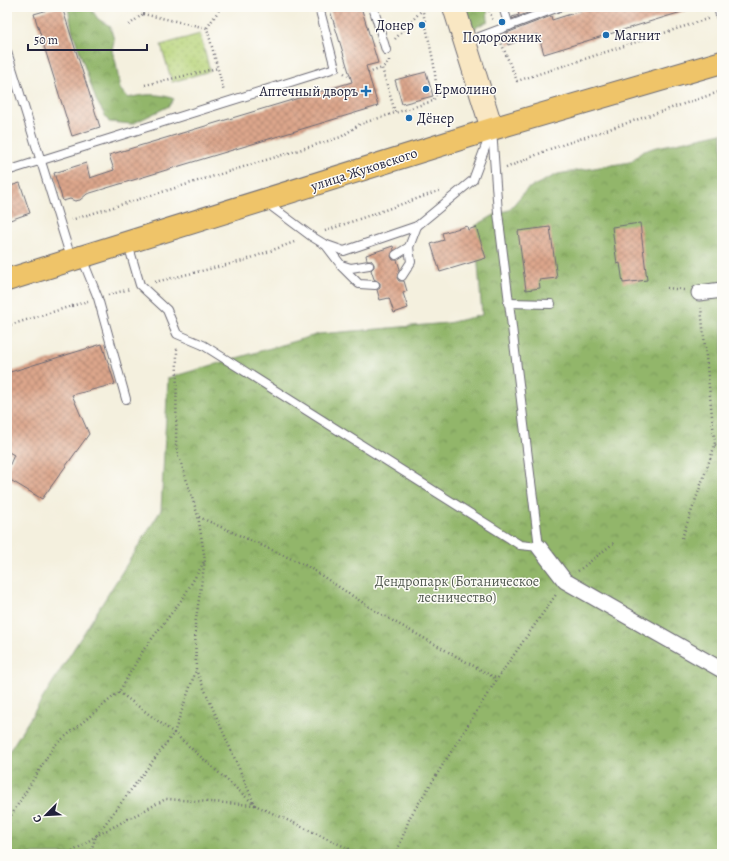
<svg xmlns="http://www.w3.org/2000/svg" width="729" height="861" font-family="Alegreya,serif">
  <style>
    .grass { fill: url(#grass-dots); stroke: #6d7b5a }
    .forest { fill: url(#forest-crowns); stroke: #5a6c52 }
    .building { fill: url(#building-cross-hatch) }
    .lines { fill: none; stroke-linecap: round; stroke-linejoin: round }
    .lane-casing { stroke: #6c6a74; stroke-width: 10 }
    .street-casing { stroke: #6c6a74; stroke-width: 17 }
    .secondary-casing { stroke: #6c6a74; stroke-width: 24 }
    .primary-casing { stroke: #6c6a74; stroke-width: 24 }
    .path { stroke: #6c6a74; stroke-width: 2.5; stroke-dasharray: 1 3; stroke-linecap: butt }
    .lane { stroke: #fff; stroke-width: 8 }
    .street { stroke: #fff; stroke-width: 15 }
    .secondary { stroke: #f9e7c3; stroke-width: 22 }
    .primary { stroke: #efc469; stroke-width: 22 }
    .poi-dot { fill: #1f6fb2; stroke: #fdfcf7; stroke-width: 1.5 }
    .labels { text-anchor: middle; stroke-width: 3; stroke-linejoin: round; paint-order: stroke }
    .poi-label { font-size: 14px; fill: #22223b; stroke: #fdfcf7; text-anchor: start }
    .street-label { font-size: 14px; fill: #22223b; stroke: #fdfcf7 }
    .park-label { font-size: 14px; fill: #4f574e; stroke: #fdfcf7 }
  </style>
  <defs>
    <pattern id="grass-dots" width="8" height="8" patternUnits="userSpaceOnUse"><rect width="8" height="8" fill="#b8d47a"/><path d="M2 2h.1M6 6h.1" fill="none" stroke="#9eb66a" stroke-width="1.8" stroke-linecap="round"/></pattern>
    <pattern id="forest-crowns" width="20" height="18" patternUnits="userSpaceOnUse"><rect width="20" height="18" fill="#92b66a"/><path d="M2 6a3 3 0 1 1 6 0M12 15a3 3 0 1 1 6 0" fill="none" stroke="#779458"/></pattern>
    <pattern id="building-cross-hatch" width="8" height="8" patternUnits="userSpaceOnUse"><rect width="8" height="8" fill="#dca68b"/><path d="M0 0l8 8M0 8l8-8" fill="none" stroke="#b28773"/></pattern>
  </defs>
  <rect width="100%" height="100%" fill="#fdfcf7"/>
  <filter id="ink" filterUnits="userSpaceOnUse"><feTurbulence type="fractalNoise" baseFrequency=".025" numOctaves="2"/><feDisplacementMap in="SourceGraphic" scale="8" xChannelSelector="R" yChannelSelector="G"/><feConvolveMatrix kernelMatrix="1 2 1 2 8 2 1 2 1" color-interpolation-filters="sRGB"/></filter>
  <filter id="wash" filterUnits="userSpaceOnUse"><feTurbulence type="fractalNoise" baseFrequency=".012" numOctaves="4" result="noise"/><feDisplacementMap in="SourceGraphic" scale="16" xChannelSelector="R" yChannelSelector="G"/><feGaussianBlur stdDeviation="0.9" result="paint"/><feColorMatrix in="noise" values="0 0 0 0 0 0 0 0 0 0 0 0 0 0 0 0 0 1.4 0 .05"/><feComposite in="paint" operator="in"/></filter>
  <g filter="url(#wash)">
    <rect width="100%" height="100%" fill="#f4f0de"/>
    <polygon class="grass" points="200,34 210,71 172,82 161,45"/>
    <g class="forest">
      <path d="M 68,7 L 90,7 L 98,19 L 110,26 L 114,40 L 112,51 L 116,63 L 120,89 L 128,98 C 143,94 160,93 174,99 L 169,106 L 132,124 L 109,122 L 96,100 L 72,30 Z"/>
      <polygon points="464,7 487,7 488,21 473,29"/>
      <polygon points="722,133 722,854 7,854 7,755 161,510 168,378 319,334 448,323 482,315 475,226 498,213 509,210 527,189 558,174 630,162 642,152 653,148"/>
    </g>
    <g id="blocks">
      <g class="building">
        <polygon points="58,7 62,7 100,127 72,136 34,14"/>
        <polygon points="329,7 361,7 378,63 366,66 378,106 87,194 80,200 75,201 70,199 63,201 54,173 86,163 90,178 114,170 109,155 352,82"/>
        <polygon points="517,7 543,7 512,19 512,17 519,15"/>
        <polygon points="593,7 688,7 688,10 544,54 538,34 508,45 504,34 551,16 552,20"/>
        <polygon points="426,72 433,96 402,104 395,80"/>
        <polygon points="20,183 30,213 7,221 7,187"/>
        <polygon points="640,223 647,280 623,283 620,263 617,264 612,227"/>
        <polygon points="467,226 468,230 476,227 486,258 440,272 431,244 444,240 442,233"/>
        <polygon points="550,227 557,278 539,280 540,288 526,290 518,231"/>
        <polygon points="393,246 394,250 391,256 393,260 397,260 400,269 397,278 399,281 404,281 407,291 403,293 408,308 394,313 389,298 380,300 377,290 380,288 380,283 374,279 371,270 374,267 374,264 371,260 367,260 366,255"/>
        <polygon points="102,344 115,384 72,395 89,434 42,499 7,478 7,471 14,455 7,451 7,373"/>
      </g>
    </g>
  </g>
  <g filter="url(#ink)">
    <use href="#blocks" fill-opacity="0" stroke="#6c6a74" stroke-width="1"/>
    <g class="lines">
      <g class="lane-casing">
        <g id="lane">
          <polyline points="373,7 386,50"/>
          <polyline points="503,7 509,26"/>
          <polyline points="718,7 722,23"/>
          <polyline points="466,42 559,7"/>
          <polyline points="7,52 71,258"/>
          <polyline points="7,171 335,68 319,7"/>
          <polyline points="267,203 311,236 324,244 344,251 417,226 473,180 491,132"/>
          <polyline points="128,244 140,285 167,310 177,334 203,345 520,545 539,547 498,213 492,129"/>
          <polyline points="325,244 341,265 351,268 369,265"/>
          <polyline points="396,255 409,247 417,226"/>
          <polyline points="82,258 98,298 126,399"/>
          <polyline points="341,266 359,284 375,285"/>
          <polyline points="402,276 411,262 409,247"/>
          <polyline points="508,303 551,304"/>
        </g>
      </g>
      <g class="street-casing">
        <g id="street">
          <polyline points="699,293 722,290"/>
          <polyline points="539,547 565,581 722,670"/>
        </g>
      </g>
      <g class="secondary-casing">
        <polyline id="secondary" points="454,7 492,129"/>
      </g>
      <g class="primary-casing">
        <polyline id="primary" points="7,280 492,129 722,62"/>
      </g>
      <g class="path">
        <polyline points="221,7 207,28 224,92"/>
        <polyline points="488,7 493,21"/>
        <polyline points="143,14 207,28"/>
        <polyline points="129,25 143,14 141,7"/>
        <polyline points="395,39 423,9"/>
        <polyline points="500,40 517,81 710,18"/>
        <polyline points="389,60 389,62 382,68 395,112"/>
        <polyline points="344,73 350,77"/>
        <polyline points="368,73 382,68"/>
        <polyline points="145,85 218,68"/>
        <polyline points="506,168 550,149 722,91"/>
        <polyline points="71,220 341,137 360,124 433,101 437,93 434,65 422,7"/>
        <polyline points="325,231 439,191"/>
        <polyline points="155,282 243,261 297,241"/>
        <polyline points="667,288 684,290"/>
        <polyline points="108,295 130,289"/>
        <polyline points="7,326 88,301"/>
        <polyline points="715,445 722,450"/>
        <polyline points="199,517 307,566 377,612 497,679"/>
        <polyline points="682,538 715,445 701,308"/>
        <polyline points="578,571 615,542"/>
        <polyline points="119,692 174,733 255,805 196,670"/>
        <polyline points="7,822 54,746 119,692 144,649 183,598 204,562"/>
        <polyline points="69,854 96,836 166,799 255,805 360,854"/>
        <polyline points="90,854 96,836 174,733 196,670 195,625 205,560 198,516 176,447 177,346"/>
        <polyline points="396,854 410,817 497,679 557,593"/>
      </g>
      <use href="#lane" class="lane"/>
      <use href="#street" class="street"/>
      <use href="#secondary" class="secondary"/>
      <use href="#primary" class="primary"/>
    </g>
  </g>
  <g class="poi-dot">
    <circle cx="502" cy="22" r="4"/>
    <circle cx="422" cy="25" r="4"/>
    <circle cx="606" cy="35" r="4"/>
    <circle cx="426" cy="89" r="4"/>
    <path d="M364 85h4v4h4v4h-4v4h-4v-4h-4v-4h4z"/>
    <circle cx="409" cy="118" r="4"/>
  </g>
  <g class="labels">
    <g class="poi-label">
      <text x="414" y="30" text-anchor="end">Донер</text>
      <text x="614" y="40">Магнит</text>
      <text x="502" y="42" text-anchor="middle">Подорожник</text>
      <text x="434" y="94">Ермолино</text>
      <text x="358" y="96" text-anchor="end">Аптечный дворъ</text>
      <text x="417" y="123">Дёнер</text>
    </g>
    <g class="street-label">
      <text transform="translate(364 169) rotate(-18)" y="5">улица Жуковского</text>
    </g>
    <g class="park-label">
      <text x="457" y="586">Дендропарк (Ботаническое<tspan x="457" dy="16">лесничество)</tspan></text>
    </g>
  </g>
  <rect width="729" height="861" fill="none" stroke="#fdfcf7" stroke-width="24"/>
  <g transform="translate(46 815) rotate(246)" stroke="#fdfcf7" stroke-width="3" paint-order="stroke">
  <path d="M0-3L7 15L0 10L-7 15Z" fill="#22223b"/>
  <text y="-6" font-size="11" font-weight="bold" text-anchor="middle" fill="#22223b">С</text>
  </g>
  <path d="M28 44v6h119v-6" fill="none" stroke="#22223b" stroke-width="2"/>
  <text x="34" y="44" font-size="12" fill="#22223b" stroke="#fdfcf7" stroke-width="3" paint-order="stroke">50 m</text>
</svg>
